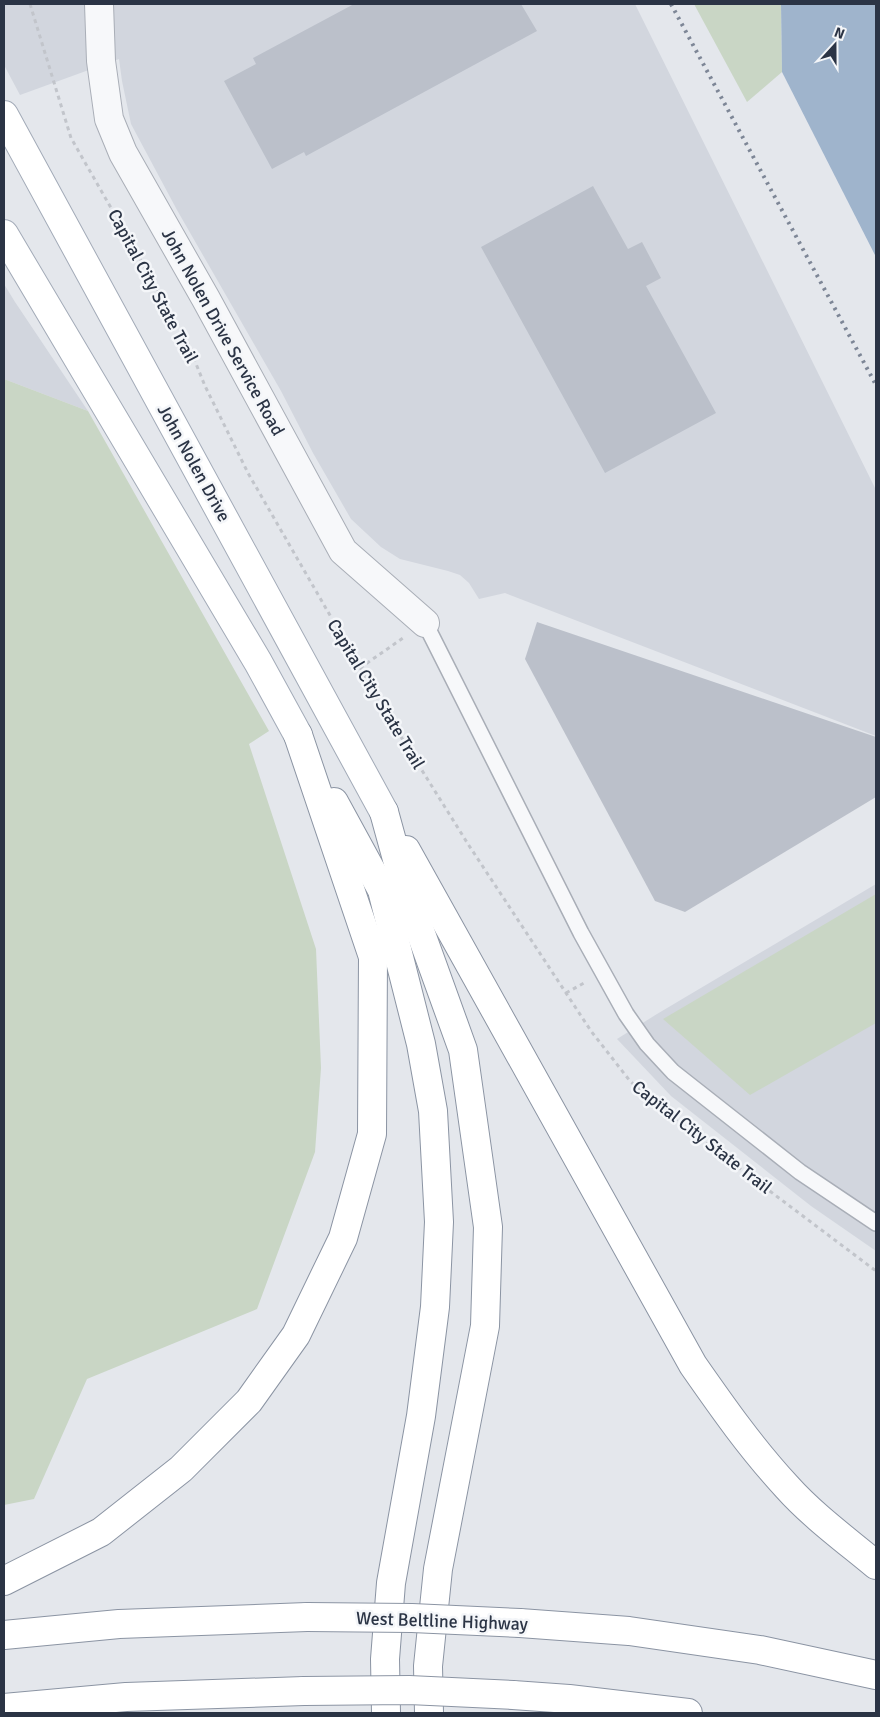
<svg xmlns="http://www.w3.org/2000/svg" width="880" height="1717" font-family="Signika,sans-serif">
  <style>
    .built { fill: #d2d6de }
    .green { fill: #c9d6c5 }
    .water { fill: #9fb4cc }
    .building { fill: #bbc0ca }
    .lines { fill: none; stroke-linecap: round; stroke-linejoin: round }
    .lane-casing { stroke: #a9aeb7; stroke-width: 18 }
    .street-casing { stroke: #a9aeb7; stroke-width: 30 }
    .primary-casing { stroke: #a3abb8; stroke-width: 30 }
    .highway-casing { stroke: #8b94a3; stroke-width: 30 }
    .path { stroke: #c2c5cb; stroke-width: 3; stroke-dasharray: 4 4; stroke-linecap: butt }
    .lane { stroke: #f7f8fa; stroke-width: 15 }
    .street { stroke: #f7f8fa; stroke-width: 28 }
    .primary { stroke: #fff; stroke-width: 28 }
    .highway { stroke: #fff; stroke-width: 28 }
    .rail { stroke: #7d8696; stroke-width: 4; stroke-dasharray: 2.5 5; stroke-linecap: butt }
    .highway-bridge-casing { stroke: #8b94a3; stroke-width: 30; stroke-linecap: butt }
    .highway-bridge { stroke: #fff; stroke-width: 28 }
    .labels { text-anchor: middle; stroke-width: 5; stroke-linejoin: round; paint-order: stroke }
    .street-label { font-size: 18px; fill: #2b3445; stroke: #f4f6f9 }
  </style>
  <rect width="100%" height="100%" fill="#e4e7ec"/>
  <g class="built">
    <polygon points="4,4 635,4 876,490 876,736 505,593 479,599 469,583 460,575 448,571 400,559 381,547 351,519 313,453 281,391 177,210 131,124 122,81 119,59 20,95 4,65"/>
    <polygon points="4,284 15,302 88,411 4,379"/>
    <polygon points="876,884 876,1251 811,1206 671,1096 617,1039 657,1014"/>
  </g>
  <g class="green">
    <polygon points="694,4 781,4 782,72 747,102"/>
    <polygon points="4,379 88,411 269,731 249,744 316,949 321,1068 315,1152 257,1309 87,1379 34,1499 4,1505"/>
    <polygon points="876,894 876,1023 750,1095 663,1019"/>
  </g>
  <polygon class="water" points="781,4 876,4 876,257 782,72"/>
  <g class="building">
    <polygon points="354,4 521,4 537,31 306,156 304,152 272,169 224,81 256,64 253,58"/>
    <polygon points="593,186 628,249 642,242 661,278 646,286 716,413 605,473 481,247"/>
    <polygon points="537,622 876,737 876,797 685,912 655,901 525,659"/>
  </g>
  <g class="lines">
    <g class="lane-casing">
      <polyline id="lane" points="425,623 581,933 626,1014 647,1044 673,1072 800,1172 876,1223"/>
    </g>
    <g class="street-casing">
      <polyline id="street" points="99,4 101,61 109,119 123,153 206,299 343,551 425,623"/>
    </g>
    <g class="primary-casing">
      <g id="primary">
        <polyline points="4,115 384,812"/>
        <polyline points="4,234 258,662 298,735"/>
      </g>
    </g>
    <g class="highway-casing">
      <g id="highway">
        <polyline points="334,802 382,890 421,1044 433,1111 439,1222 435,1307 421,1416 391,1583 385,1659 386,1713"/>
        <polyline points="384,812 406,892 463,1050 488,1227 485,1326 438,1569 428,1666 429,1713"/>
        <path d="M 406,850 L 693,1365 C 723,1408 751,1448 787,1487 C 813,1516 846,1540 876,1565"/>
        <polyline points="4,1581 101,1532 181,1469 249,1401 296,1335 343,1238 372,1134 373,957 298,735"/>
        <polyline points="520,1623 629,1631 760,1650 876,1675"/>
        <polyline points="4,1635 119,1624 307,1617"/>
        <polyline points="513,1695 569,1699 688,1713"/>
        <polyline points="4,1708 126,1697 304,1691"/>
      </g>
    </g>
    <g class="path">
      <polyline points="30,4 71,138 186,339 205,386 248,473 388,716 468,844 591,1031 630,1081 670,1116 876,1271"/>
      <polyline points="360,668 403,638"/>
      <polyline points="566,993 584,983"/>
    </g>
    <use href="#lane" class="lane"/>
    <use href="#street" class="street"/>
    <use href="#primary" class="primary"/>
    <use href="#highway" class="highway"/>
    <polyline class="rail" points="671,4 876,385"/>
    <g class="highway-bridge-casing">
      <g id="highway-bridge">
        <polyline points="307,1617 412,1618 520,1623"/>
        <polyline points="304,1691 409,1690 513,1695"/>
      </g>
    </g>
    <use href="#highway-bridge" class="highway-bridge"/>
  </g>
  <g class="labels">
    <g class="street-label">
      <text transform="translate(153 286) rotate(62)" y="6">Capital City State Trail</text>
      <text transform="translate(223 332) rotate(61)" y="6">John Nolen Drive Service Road</text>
      <text transform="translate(194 463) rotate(61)" y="6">John Nolen Drive</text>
      <text transform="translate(376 694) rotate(59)" y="6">Capital City State Trail</text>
      <text transform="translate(702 1137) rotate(38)" y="6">Capital City State Trail</text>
      <text transform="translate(442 1621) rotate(2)" y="6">West Beltline Highway</text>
    </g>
  </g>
  <rect width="880" height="1717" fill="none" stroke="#2b3445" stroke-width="10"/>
  <g transform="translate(835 45) rotate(21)" stroke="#f4f6f9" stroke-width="4" paint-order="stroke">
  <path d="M0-4L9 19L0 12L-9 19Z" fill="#2b3445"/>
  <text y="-8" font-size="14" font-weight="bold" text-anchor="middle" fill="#2b3445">N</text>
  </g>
</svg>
